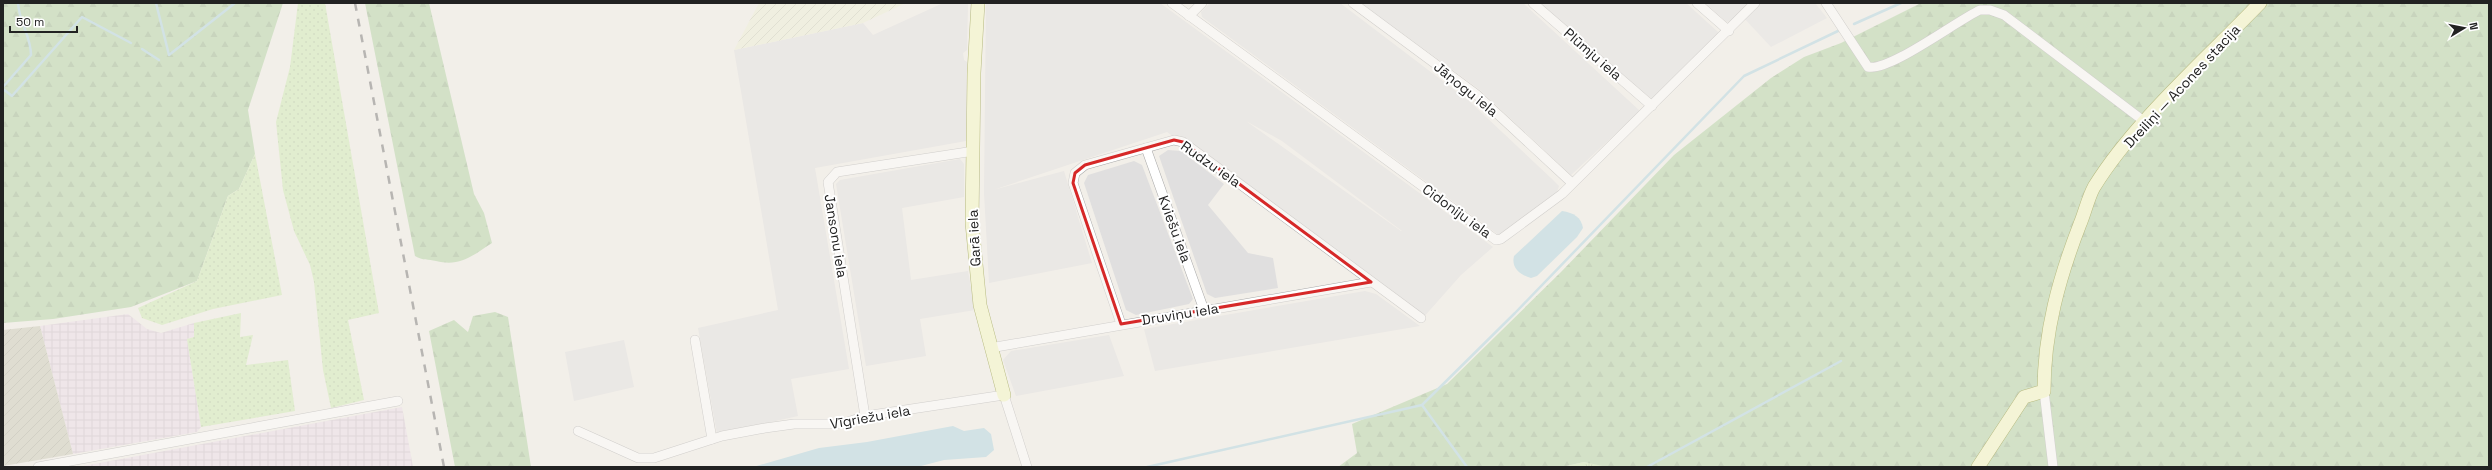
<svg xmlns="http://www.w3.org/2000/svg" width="2492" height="470" font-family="'Space Grotesk',sans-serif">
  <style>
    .residential { fill: #e0dfdf; fill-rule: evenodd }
    .industrial { fill: url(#industrial-grid) }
    .construction { fill: url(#construction-furrows) }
    .farmland { fill: url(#farmland-furrows) }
    .grass { fill: url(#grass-tufts) }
    .forest { fill: url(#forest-firs) }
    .garden { fill: url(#garden-dots) }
    .parking { fill: #e2e2e2 }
    .water { fill: #aad3df }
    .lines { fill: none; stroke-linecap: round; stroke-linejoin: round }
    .stream { stroke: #aad3df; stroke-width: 2.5 }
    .street-casing { stroke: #a9a9a9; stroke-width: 10 }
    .secondary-casing { stroke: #707d05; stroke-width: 14 }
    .street { stroke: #fff; stroke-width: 9 }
    .secondary { stroke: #f7fabf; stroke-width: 13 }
    .rail { stroke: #707070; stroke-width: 2.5; stroke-dasharray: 8 8; stroke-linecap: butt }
    .marked { fill: none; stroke: #d62828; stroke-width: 3; stroke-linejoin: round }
    .labels { text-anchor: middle; stroke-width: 4; stroke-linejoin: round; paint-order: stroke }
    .street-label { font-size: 14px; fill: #222; stroke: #fff }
  </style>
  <defs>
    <pattern id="industrial-grid" width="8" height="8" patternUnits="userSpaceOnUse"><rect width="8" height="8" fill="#ebdbe8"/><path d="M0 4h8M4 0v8" fill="none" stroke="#c9bcc7"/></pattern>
    <pattern id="construction-furrows" width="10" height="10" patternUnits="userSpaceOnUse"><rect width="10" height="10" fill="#c7c7b4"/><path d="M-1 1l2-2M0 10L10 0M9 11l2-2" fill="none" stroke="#abab9a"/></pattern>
    <pattern id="farmland-furrows" width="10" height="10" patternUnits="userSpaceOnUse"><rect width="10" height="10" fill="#eef0d5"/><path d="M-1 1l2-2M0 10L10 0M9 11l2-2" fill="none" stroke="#ccceb7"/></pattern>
    <pattern id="grass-tufts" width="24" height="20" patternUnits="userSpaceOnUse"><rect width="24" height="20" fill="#cdebb0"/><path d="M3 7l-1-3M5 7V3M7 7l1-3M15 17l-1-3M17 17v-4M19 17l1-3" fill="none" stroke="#b0c997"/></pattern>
    <pattern id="forest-firs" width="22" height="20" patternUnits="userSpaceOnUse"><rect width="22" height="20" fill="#add19e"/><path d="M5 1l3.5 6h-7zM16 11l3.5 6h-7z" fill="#95b388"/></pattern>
    <pattern id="garden-dots" width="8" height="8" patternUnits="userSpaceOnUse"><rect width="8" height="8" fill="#cdebb0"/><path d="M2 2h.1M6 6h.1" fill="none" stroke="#b0c997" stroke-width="1.8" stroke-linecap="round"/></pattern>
  </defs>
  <rect width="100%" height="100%" fill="#f2efe9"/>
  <g class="residential">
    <polygon points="968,3 967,50 963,53 964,60 967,62 966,141 815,168 849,369 791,379 798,416 717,434 698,328 778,310 734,50 863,23 873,35 941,4"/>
    <path d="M 986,3 L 1160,3 L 1493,247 L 1461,275 L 1422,319 L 1167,132 L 993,190 L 1064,171 L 1092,263 L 989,283 L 984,193 ZM 1246,121 L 1282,141 L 1402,231 L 1401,231 Z"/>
    <polygon points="1210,3 1340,3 1469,101 1552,179 1559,186 1557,192 1500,236 1202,17 1201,12"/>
    <polygon points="1361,3 1523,3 1640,111 1571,175 1480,90"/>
    <polygon points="1531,3 1686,3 1718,32 1715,39 1652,99"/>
    <polygon points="1705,3 1749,3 1731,21 1727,22"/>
    <polygon points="1168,150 1181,151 1224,184 1208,205 1248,253 1273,258 1278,288 1215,298 1207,294 1159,156"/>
    <polygon points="960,159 964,164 964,197 902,208 911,280 968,271 975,310 920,319 926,356 866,366 836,184 840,180"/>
    <polygon points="1134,161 1142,165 1193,299 1189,304 1136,315 1126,310 1084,183 1088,175"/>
    <polygon points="1365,291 1376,294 1420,326 1155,371 1144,329"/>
    <polygon points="1109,335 1124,376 1016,396 1003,360 1011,351"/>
    <polygon points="624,340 634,387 574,401 565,352"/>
  </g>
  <g class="industrial">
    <polygon points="128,314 147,329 161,333 194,323 194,337 187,339 201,427 197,432 73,454 40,326"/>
    <polygon points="402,407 413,467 78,467"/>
  </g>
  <polygon class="construction" points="40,326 73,454 3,466 3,330"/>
  <polygon class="farmland" points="759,3 906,3 863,23 734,50"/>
  <polygon class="grass" points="1584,462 1607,466 1607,467 1562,467"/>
  <g class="forest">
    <polygon points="3,3 283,3 248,110 255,154 239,189 228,196 197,281 131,307 53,319 3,323"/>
    <path d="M 365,3 L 429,3 L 474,194 L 484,213 L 492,243 C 472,256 460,267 436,261 C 428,259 423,261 415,256 Z"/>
    <polygon points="1921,3 2489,3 2489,467 1607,467 1584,462 1562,467 1338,467 1357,453 1352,424 1447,384 1561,272 1674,155 1771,78 1804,57 1841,43"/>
    <polygon points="495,312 508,317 531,467 455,467 429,331 454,320 468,332 473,316"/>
  </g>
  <g class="garden">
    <polygon points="298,3 325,3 379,313 348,320 364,400 331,408 323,370 314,282 310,265 294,231 283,190 276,122 290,67"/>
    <polygon points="255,154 282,295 213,309 162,325 142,318 138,308 197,281 228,196 239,189"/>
    <polygon points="241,313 240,337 253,335 246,365 288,360 295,411 201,427 187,339 194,337 194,323"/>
  </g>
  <polygon class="parking" points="1755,3 1815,3 1827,18 1771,47 1742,16"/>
  <g class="water">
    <path d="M 1562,211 C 1574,213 1581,217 1583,228 L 1577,237 L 1537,276 L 1531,278 C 1520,275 1511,268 1514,256 Z"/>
    <polygon points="953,426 964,431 984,428 991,434 994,450 986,457 944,460 921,466 753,467 819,448 867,442"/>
  </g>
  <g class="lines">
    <g class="stream">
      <polyline points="156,3 169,55 235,3"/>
      <polyline points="1854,24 1901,3"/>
      <polyline points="142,49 159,60"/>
      <path d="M 3,87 L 31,55 C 31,36 19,22 18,3"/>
      <polyline points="3,89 12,96 82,17 131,43"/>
      <polyline points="1422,405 1467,467"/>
      <polyline points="1147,467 1422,405 1515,313 1744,76 1838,31"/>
      <polyline points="1647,467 1841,361"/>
    </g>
    <g class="street-casing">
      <g id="street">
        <polyline points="1172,3 1496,240 1501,239 1562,194 1755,3"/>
        <polyline points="1353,3 1476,94 1572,183"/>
        <polyline points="1533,3 1652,106"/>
        <polyline points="1697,3 1729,31"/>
        <path d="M 1826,3 L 1868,67 C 1889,72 1956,21 1980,10 L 1990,10 L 2004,15 L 2145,122"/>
        <polyline points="1189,16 1202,3"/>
        <polyline points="1146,148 1204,310"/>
        <polyline points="1121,324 1073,183 1075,173 1085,165 1174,140 1183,142 1421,318"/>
        <polyline points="695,340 712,439"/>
        <polyline points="990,348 1371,282"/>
        <polyline points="2044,391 2053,467"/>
        <polyline points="865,416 828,182 837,172 974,151"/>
        <polyline points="578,431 638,458 654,458 722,436 765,428 794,424 842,424 865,416 1004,395 1027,467"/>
        <polyline points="38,467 398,401"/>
      </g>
    </g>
    <g class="secondary-casing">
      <g id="secondary">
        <polyline points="978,3 974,73 972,223 980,305 1004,395"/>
        <path d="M 1978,467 L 2024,397 L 2044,391 C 2044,332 2059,278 2080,224 C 2085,212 2088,198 2094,187 C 2134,122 2207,58 2260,3"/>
      </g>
    </g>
    <use href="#street" class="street"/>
    <use href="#secondary" class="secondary"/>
    <polyline class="rail" points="355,3 444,467"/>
  </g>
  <path d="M0 0H2492V470H0ZM 1174,140 L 1183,142 L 1371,282 L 1121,324 L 1073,183 L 1075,173 L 1085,165 Z" fill="#f2efe9" fill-opacity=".55" fill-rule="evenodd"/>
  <path class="marked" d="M 1174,140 L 1183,142 L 1371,282 L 1121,324 L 1073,183 L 1075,173 L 1085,165 Z"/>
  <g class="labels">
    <g class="street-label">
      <text transform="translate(1593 54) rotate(41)" y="5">Plūmju iela</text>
      <text transform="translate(2182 86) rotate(-47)" y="5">Dreiliņi — Acones stacija</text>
      <text transform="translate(1466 89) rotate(39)" y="5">Jāņogu iela</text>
      <text transform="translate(1211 164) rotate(35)" y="5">Rudzu iela</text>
      <text transform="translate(1457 211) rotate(36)" y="5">Cidoniju iela</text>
      <text transform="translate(1175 229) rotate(70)" y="5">Kviešu iela</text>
      <text transform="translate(836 236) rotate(81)" y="5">Jansonu iela</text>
      <text transform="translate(974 238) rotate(-93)" y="5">Garā iela</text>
      <text transform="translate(1180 314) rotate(-9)" y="5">Druviņu iela</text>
      <text transform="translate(870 417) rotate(-10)" y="5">Vīgriežu iela</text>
    </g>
  </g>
  <rect width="2492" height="470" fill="none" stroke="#222222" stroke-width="8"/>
  <g transform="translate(2464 28) rotate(80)" stroke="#ffffff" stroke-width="3" paint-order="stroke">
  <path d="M0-3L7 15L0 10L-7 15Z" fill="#222222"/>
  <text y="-6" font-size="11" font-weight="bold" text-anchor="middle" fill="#222222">N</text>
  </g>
  <path d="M10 26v6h67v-6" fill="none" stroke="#222222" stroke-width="2"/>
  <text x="16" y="26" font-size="12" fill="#222222" stroke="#ffffff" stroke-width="3" paint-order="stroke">50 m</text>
</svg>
